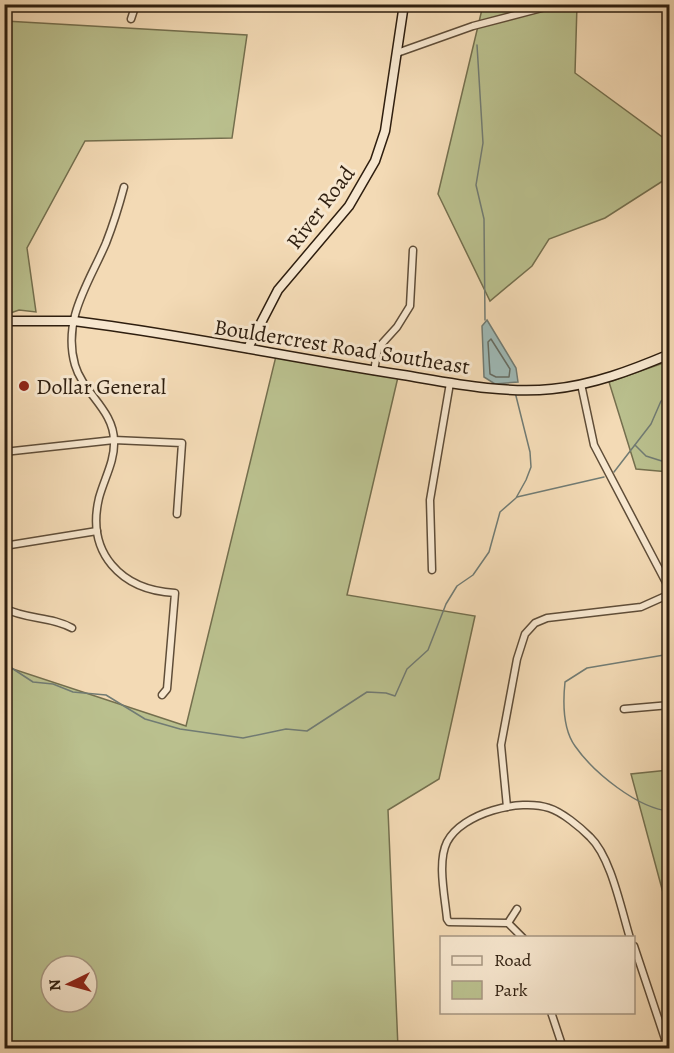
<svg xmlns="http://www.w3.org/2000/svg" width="674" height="1053" font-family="Alegreya,serif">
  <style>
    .green { fill: #bac08e; stroke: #746f4e; stroke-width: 1.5; fill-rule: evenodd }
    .water { fill: #9eb9b6; stroke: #717b73; stroke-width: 1.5 }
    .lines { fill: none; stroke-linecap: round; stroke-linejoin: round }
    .shore { stroke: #666c62; stroke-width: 1.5 }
    .stream { stroke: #717b73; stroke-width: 1.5 }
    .street-casing { stroke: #5f4d38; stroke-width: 9 }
    .secondary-casing { stroke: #2e1e0f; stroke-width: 11 }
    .street { stroke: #f7e7cf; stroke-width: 6 }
    .secondary { stroke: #f7e7cf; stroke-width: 8 }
    .poi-dot { fill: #8f2418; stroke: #f7e7cf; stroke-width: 2 }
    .labels { text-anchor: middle; stroke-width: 6; stroke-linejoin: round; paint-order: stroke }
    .street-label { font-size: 22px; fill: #2e1e0f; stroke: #f7e7cf }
    .poi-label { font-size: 22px; fill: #2e1e0f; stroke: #f7e7cf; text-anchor: start }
  </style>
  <rect width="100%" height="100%" fill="#f3dab5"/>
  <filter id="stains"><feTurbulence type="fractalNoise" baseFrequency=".00333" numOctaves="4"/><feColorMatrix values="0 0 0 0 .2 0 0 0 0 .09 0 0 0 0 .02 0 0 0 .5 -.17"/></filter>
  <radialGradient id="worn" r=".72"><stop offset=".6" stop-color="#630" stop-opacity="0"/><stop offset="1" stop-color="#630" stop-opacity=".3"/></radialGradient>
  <g class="green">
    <polygon points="483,5 577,5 575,73 669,142 669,177 605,218 549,239 532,266 490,301 438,194"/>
    <polygon points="5,21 247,35 232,138 85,141 27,248 36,312 19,310 5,315"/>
    <path d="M 276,356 L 398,377 L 347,595 L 475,616 L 439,779 L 388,810 L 398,1048 L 5,1048 L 4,666 L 186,726 ZM 51,966 L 87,966 L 87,1002 L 51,1002 Z"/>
    <polygon points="669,361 669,472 636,469 609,382"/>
    <polygon points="669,770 670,770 669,915 631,774"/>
  </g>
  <polygon class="water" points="487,320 516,368 518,382 495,384 484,377 482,326"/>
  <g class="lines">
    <polygon class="shore" points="491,339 510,369 509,377 496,377 490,374 488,342"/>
    <g class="stream">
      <polyline points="477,45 483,143 476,185 484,219 485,320"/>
      <polyline points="635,445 646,456 668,463 670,468"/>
      <polyline points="614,472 651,424 661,401 670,395"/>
      <polyline points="517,497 604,477"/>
      <path d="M 670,654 L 587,668 L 565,682 C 563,701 563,729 575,746 C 593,772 638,809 670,811"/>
      <polyline points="4,663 33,682 53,684 73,692 106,695 145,719 180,729 243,738 286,729 307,731 367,692 386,693 395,696 407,669 428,650 446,604 457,586 473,575 489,552 500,512 516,498 526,480 531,467 530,452 515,392"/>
    </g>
    <g class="street-casing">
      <g id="street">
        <polyline points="131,19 136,4"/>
        <polyline points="397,53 473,26 557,4"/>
        <path d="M 124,187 C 119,206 113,225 106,243 C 89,283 62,319 75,365 C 83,393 114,410 114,441 C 115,461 104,479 99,498 C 86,553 121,590 175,593 L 167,689 L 162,695"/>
        <polyline points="374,371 378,348 397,327 410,306 413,250"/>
        <polyline points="581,384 594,445 670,590"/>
        <polyline points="4,452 114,440 182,443 177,514"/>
        <polyline points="4,546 97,531"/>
        <polyline points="432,570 430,500 450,383"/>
        <path d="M 4,608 C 26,620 51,616 72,628"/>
        <polyline points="624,709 670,705"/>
        <polyline points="507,807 501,745 517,659 525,634 535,623 547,618 641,607 670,594"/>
        <polyline points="508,923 517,909"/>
        <path d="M 523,938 L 508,923 L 449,922 L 447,919 C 445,897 437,862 447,842 C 462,813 520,798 549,808 C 562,812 580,827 590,837 C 611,857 621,909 630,938"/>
        <polyline points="634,946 668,1048"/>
        <polyline points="551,1012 563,1048"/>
      </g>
    </g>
    <g class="secondary-casing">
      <g id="secondary">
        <path d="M 4,321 L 74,321 L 111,326 C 209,340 305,360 403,375 C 451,383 503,394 552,389 C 593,385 632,370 670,354"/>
        <polyline points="248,348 278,290 349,206 375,161 385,131 404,4"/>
      </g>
    </g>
    <use href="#street" class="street"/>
    <use href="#secondary" class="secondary"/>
  </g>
  <circle class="poi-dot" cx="24" cy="386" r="6"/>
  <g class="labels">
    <g class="street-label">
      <text transform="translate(320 207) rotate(-53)" y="8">River Road</text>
      <text transform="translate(342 346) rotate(9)" y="8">Bouldercrest Road Southeast</text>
    </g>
    <g class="poi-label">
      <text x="36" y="394">Dollar General</text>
    </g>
  </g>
  <rect width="674" height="1053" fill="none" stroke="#f3dab5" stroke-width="24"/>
  <rect x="6" y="6" width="662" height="1041" fill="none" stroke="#2e1e0f" stroke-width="3"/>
  <rect x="12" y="12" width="650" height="1029" fill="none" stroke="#2e1e0f" stroke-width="1.5"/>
  <rect x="440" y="936" width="195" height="78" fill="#f7e7cf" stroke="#a79782" stroke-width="1.5"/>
  <rect x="452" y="956" width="30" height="9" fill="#f7e7cf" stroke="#a79782" stroke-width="1.5"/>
  <text x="494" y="966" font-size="18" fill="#2e1e0f">Road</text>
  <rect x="452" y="981" width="30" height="18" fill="#bac08e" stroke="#a79782" stroke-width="1.5"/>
  <text x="494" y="996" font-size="18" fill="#2e1e0f">Park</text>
  <g transform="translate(69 984) rotate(265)"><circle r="28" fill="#f7e7cf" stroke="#a79782" stroke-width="1.5"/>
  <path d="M0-4.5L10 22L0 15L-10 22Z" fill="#8f2418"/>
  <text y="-9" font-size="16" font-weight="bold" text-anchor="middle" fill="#2e1e0f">N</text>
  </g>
  <rect width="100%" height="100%" filter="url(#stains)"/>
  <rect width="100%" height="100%" fill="url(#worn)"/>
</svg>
